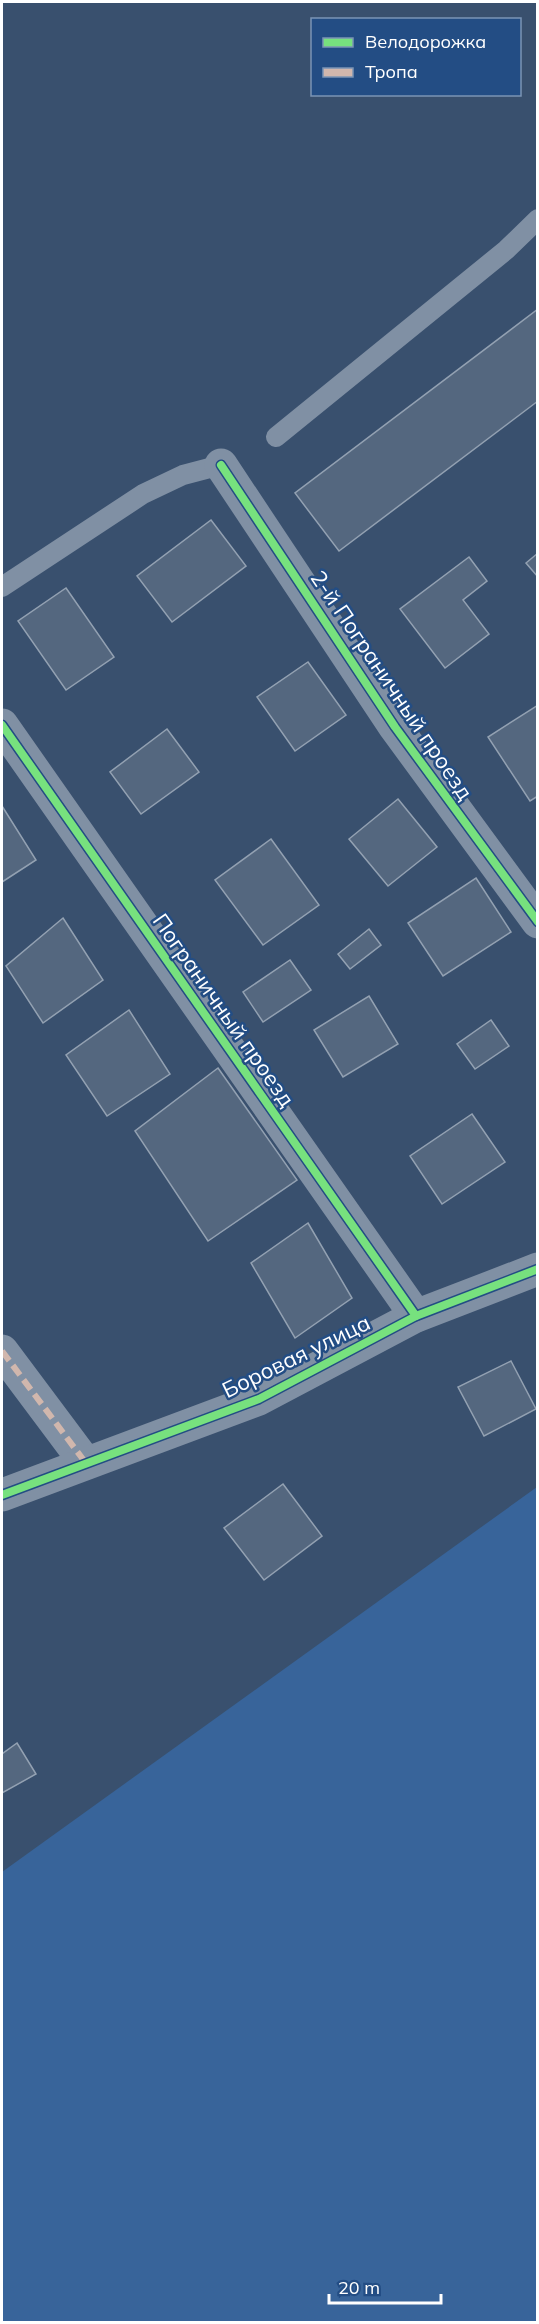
<svg xmlns="http://www.w3.org/2000/svg" width="539" height="2324" font-family="Mulish,sans-serif">
  <style>
    .green { fill: #38649a }
    .building { fill: #54677f; stroke: #93a1b2; stroke-width: 1.5 }
    .lines { fill: none; stroke-linecap: round; stroke-linejoin: round }
    .service { stroke: #8090a4; stroke-width: 20 }
    .minor { stroke: #8090a4; stroke-width: 33 }
    .quiet { stroke: #d1b7ad; stroke-width: 6; stroke-dasharray: 12 6; stroke-linecap: butt }
    .cycleway-casing { stroke: #234d84; stroke-width: 11 }
    .cycleway { stroke: #77e17e; stroke-width: 8 }
    .labels { text-anchor: middle; stroke-width: 5; stroke-linejoin: round; paint-order: stroke }
    .street-label { font-size: 22px; fill: #fff; stroke: #234d84 }
  </style>
  <rect width="100%" height="100%" fill="#39506e"/>
  <polygon class="green" points="537,1487 537,2322 2,2322 2,1872"/>
  <g class="building">
    <polygon points="538,309 538,401 339,551 295,493"/>
    <polygon points="211,520 246,566 172,622 137,576"/>
    <polygon points="538,553 538,577 526,563"/>
    <polygon points="469,557 487,581 463,600 489,634 445,668 400,609"/>
    <polygon points="66,588 114,657 66,690 18,621"/>
    <polygon points="308,662 346,715 295,751 257,697"/>
    <polygon points="538,705 538,796 530,801 488,737"/>
    <polygon points="167,729 199,772 141,814 110,772"/>
    <polygon points="398,799 437,847 388,886 349,839"/>
    <polygon points="2,806 36,860 2,882"/>
    <polygon points="271,839 319,905 263,945 215,880"/>
    <polygon points="476,878 511,932 443,976 408,923"/>
    <polygon points="63,918 103,980 43,1023 6,966"/>
    <polygon points="369,929 381,945 350,969 338,954"/>
    <polygon points="290,960 311,990 263,1022 243,992"/>
    <polygon points="369,996 398,1044 343,1077 314,1030"/>
    <polygon points="129,1010 170,1074 107,1116 66,1055"/>
    <polygon points="491,1020 509,1046 475,1069 457,1044"/>
    <polygon points="218,1068 297,1180 208,1241 135,1131"/>
    <polygon points="472,1114 505,1162 442,1204 410,1156"/>
    <polygon points="308,1223 352,1298 295,1338 251,1263"/>
    <polygon points="511,1361 536,1409 484,1436 458,1387"/>
    <polygon points="283,1484 322,1536 264,1580 224,1528"/>
    <polygon points="17,1743 36,1774 2,1793 2,1754"/>
  </g>
  <g class="lines">
    <g class="service">
      <polyline points="276,437 506,250 538,219"/>
      <polyline points="2,587 143,494 183,475 221,465"/>
    </g>
    <g class="minor">
      <polyline points="221,465 395,727 538,922"/>
      <polyline points="2,725 416,1316"/>
      <polyline points="2,1351 85,1462"/>
      <polyline points="2,1495 259,1399 416,1316 538,1269"/>
    </g>
    <polyline class="quiet" points="2,1351 85,1462"/>
    <g class="cycleway-casing">
      <g id="cycleway">
        <polyline points="221,465 395,727 538,922"/>
        <polyline points="2,725 416,1316"/>
        <polyline points="2,1495 259,1399 416,1316 538,1269"/>
      </g>
    </g>
    <use href="#cycleway" class="cycleway"/>
  </g>
  <g class="labels">
    <g class="street-label">
      <text transform="translate(392 685) rotate(56)" y="8">2-й Пограничный проезд</text>
      <text transform="translate(224 1010) rotate(55)" y="8">Пограничный проезд</text>
      <text transform="translate(296 1356) rotate(-26)" y="8">Боровая улица</text>
    </g>
  </g>
  <rect width="539" height="2324" fill="none" stroke="#ffffff" stroke-width="6"/>
  <rect x="311" y="18" width="210" height="78" fill="#234d84" stroke="#7b94b5" stroke-width="1.5"/>
  <rect x="323" y="38" width="30" height="9" fill="#77e17e" stroke="#7b94b5" stroke-width="1.5"/>
  <text x="365" y="48" font-size="18" fill="#ffffff">Велодорожка</text>
  <rect x="323" y="68" width="30" height="9" fill="#d1b7ad" stroke="#7b94b5" stroke-width="1.5"/>
  <text x="365" y="78" font-size="18" fill="#ffffff">Тропа</text>
  <path d="M329 2294v9h112v-9" fill="none" stroke="#ffffff" stroke-width="3"/>
  <text x="338" y="2294" font-size="18" fill="#ffffff" stroke="#234d84" stroke-width="4.5" paint-order="stroke">20 m</text>
</svg>
